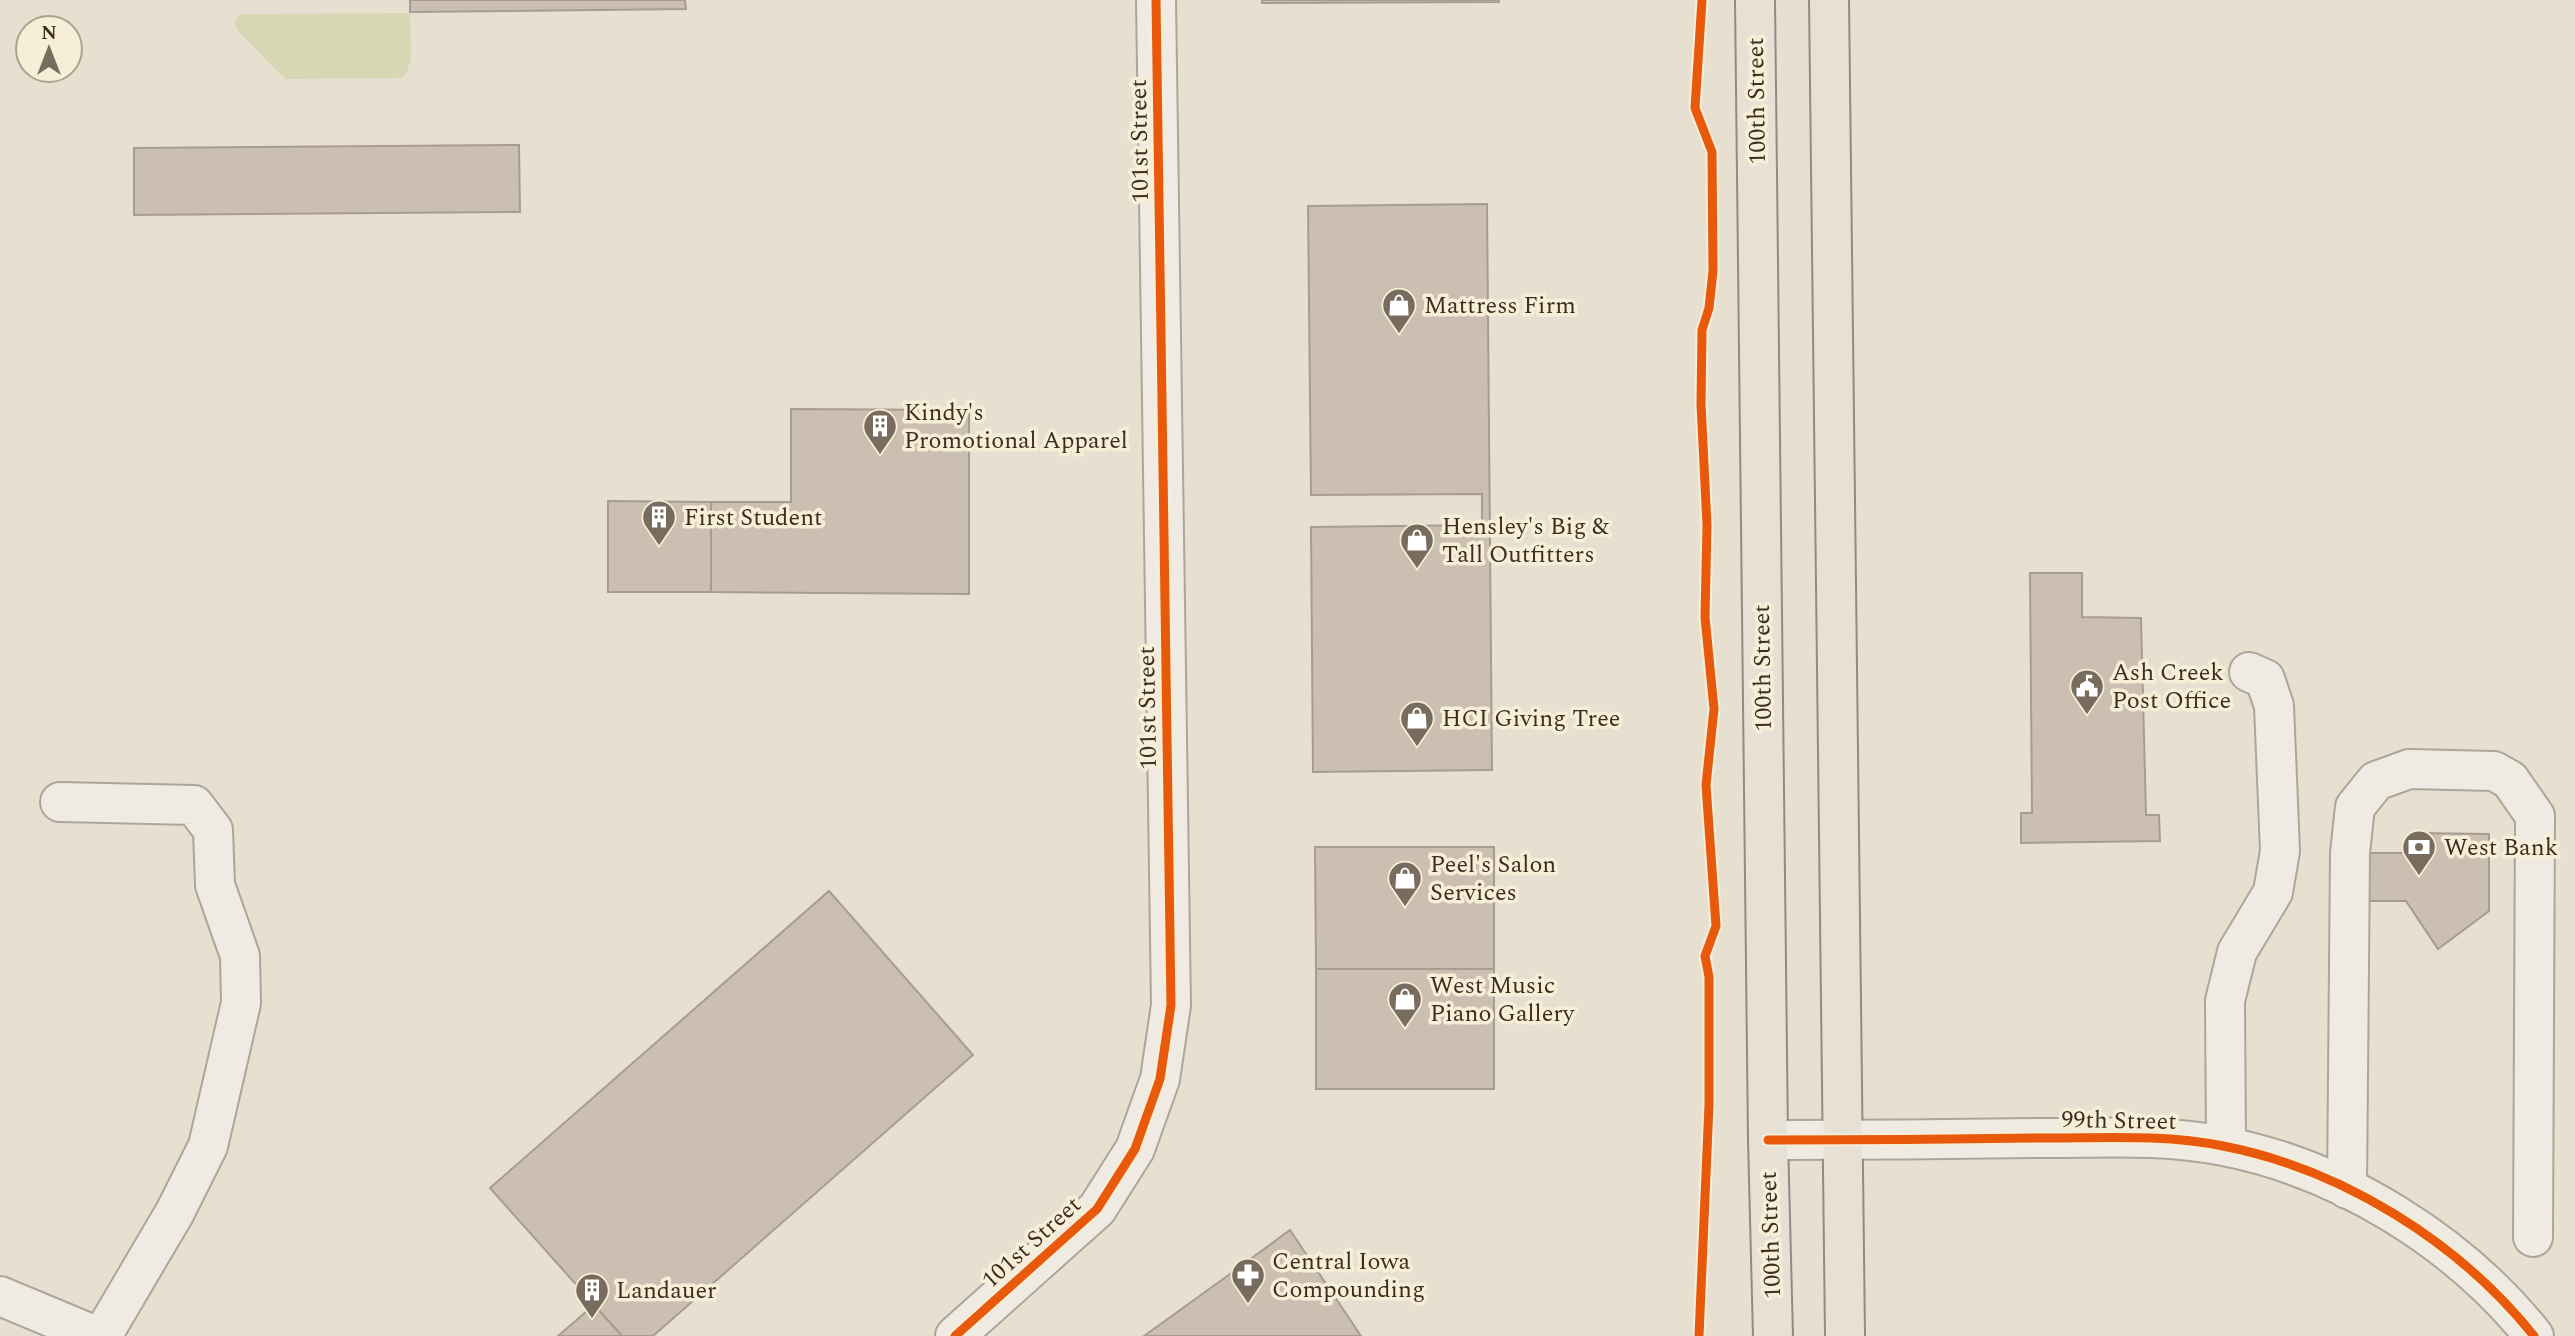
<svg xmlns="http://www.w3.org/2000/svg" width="2575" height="1336" font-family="Spectral,serif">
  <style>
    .green { fill: #d6d7b3 }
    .building { fill: #cbbfb2; stroke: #a89c90; stroke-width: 2 }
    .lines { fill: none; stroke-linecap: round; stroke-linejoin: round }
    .minor-casing { stroke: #ada599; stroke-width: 42 }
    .major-casing { stroke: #928b80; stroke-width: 42 }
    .minor { stroke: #efebe3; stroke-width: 38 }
    .major { stroke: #e6e1d4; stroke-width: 38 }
    .cycleway-casing { stroke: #f7eed8; stroke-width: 13 }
    .cycleway { stroke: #e8590c; stroke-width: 9 }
    .labels { text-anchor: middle; stroke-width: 7; stroke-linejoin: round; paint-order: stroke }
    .street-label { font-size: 24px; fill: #3d2e20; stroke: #f7eed8 }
    .poi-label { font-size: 24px; fill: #3d2e20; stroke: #f7eed8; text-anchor: start }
  </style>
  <rect width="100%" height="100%" fill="#e7e0d1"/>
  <polygon class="green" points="410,13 411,59 406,74 401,78 285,79 239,32 234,22 240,14"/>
  <g class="building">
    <polygon points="410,0 685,0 686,9 410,12"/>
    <polygon points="1262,0 1499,0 1499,2 1262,3"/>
    <polygon points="519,145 520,212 134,215 134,148"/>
    <polygon points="1487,204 1492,770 1313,772 1311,527 1482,525 1482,494 1311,495 1308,206"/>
    <polygon points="791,409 969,410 969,594 711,592 711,502 791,502"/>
    <polygon points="608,501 711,502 711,592 608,592"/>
    <polygon points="2030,573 2082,573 2082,617 2141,618 2146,815 2159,815 2160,841 2021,843 2021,813 2032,813"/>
    <polygon points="2420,833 2489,834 2489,911 2438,949 2406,901 2350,901 2350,853 2420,853"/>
    <polygon points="1315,847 1494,847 1494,969 1316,969"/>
    <polygon points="829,891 973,1055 653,1336 622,1336 490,1188"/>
    <rect x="1316" y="969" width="178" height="120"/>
    <polygon points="1290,1230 1361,1336 1144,1336 1230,1274"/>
    <polygon points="594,1305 622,1336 558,1336"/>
  </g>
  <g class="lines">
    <g class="minor-casing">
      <g id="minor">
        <polyline points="60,802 194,805 213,830 215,885 240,956 241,1003 208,1146 175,1212 102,1336"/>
        <path d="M 1768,1140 C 1860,1140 1951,1139 2043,1138 C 2103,1138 2164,1134 2223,1146 C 2342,1169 2459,1242 2534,1336"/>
        <polyline points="2226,1146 2225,1001 2237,952 2273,892 2280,851 2274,706 2265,679 2249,672"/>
        <polyline points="2347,1189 2350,853 2355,807 2376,781 2409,769 2494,771 2510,780 2535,816 2533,1237"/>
        <polyline points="0,1296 96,1336"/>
        <polyline points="955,1336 1097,1209 1135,1149 1160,1079 1171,1005 1156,0"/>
      </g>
    </g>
    <g class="major-casing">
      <g id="major">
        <polyline points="1755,0 1768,1140 1773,1336"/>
        <polyline points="1829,0 1845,1336"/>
      </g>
    </g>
    <use href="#minor" class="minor"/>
    <use href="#major" class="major"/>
    <g class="cycleway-casing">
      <g id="cycleway">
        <path d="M 1768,1140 C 1860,1140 1951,1139 2043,1138 C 2103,1138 2164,1134 2223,1146 C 2342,1169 2459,1242 2534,1336"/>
        <polyline points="955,1336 1097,1209 1135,1149 1160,1079 1171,1005 1156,0"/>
        <polyline points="1699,1336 1709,1105 1709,977 1705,956 1716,926 1706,785 1714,709 1705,617 1707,525 1701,404 1702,330 1709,308 1713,271 1712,152 1695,108 1702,0"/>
      </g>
    </g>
    <use href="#cycleway" class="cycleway"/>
  </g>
  <defs>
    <g id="shop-pin" transform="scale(1.75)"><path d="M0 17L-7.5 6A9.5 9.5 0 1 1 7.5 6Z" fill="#786c5e" stroke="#f7eed8"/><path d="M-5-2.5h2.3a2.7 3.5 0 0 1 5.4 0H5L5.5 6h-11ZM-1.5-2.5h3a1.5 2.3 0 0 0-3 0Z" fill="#fff"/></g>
    <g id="building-pin" transform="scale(1.75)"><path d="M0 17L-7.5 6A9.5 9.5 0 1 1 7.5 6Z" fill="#786c5e" stroke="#f7eed8"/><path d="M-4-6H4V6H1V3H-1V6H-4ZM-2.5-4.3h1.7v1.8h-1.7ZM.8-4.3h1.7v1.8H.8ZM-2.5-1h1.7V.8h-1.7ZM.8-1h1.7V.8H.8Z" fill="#fff"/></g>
    <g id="civic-pin" transform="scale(1.75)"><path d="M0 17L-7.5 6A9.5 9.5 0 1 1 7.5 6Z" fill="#786c5e" stroke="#f7eed8"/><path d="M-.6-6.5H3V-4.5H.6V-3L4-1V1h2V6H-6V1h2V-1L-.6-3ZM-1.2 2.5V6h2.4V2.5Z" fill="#fff"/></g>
    <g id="bank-pin" transform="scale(1.75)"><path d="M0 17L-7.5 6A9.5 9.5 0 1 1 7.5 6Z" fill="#786c5e" stroke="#f7eed8"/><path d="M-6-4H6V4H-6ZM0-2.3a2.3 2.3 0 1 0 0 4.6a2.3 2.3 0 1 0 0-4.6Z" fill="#fff"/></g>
    <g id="pharmacy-pin" transform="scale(1.75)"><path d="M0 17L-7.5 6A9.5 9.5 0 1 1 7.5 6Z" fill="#786c5e" stroke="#f7eed8"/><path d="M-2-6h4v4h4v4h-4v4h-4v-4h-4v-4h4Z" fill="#fff"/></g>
  </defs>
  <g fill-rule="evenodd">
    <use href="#shop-pin" x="1399" y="305"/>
    <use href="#building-pin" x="880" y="426"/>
    <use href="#building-pin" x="659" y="517"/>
    <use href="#shop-pin" x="1417" y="540"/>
    <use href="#civic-pin" x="2087" y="686"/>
    <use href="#shop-pin" x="1417" y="718"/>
    <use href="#bank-pin" x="2419" y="847"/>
    <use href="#shop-pin" x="1405" y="878"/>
    <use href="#shop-pin" x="1405" y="999"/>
    <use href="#pharmacy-pin" x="1248" y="1275"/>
    <use href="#building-pin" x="592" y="1290"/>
  </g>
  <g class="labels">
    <g class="street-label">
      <text transform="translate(1756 101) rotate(-91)" y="8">100th Street</text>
      <text transform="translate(1139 141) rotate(-91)" y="8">101st Street</text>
      <text transform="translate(1762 668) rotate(-91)" y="8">100th Street</text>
      <text transform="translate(1147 708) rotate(-91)" y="8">101st Street</text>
      <text transform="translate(2119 1120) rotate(1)" y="8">99th Street</text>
      <text transform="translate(1770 1235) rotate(-92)" y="8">100th Street</text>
      <text transform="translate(1031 1242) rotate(-42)" y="8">101st Street</text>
    </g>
    <g class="poi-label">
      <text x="1424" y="313">Mattress Firm</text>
      <text x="904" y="420">Kindy's<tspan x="904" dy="28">Promotional Apparel</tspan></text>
      <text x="684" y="525">First Student</text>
      <text x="1442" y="534">Hensley's Big &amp;<tspan x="1442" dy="28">Tall Outfitters</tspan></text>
      <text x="2112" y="680">Ash Creek<tspan x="2112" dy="28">Post Office</tspan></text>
      <text x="1442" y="726">HCI Giving Tree</text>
      <text x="2444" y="855">West Bank</text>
      <text x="1430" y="872">Peel's Salon<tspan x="1430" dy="28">Services</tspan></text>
      <text x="1430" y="993">West Music<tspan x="1430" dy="28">Piano Gallery</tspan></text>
      <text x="1272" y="1269">Central Iowa<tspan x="1272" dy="28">Compounding</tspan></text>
      <text x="616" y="1298">Landauer</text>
    </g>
  </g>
  <g transform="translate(49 49)"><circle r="33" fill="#f7eed8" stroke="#ada18e" stroke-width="2"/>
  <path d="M0-5L12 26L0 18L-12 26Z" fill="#786c5e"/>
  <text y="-10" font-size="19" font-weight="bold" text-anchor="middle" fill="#3d2e20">N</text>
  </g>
</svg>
